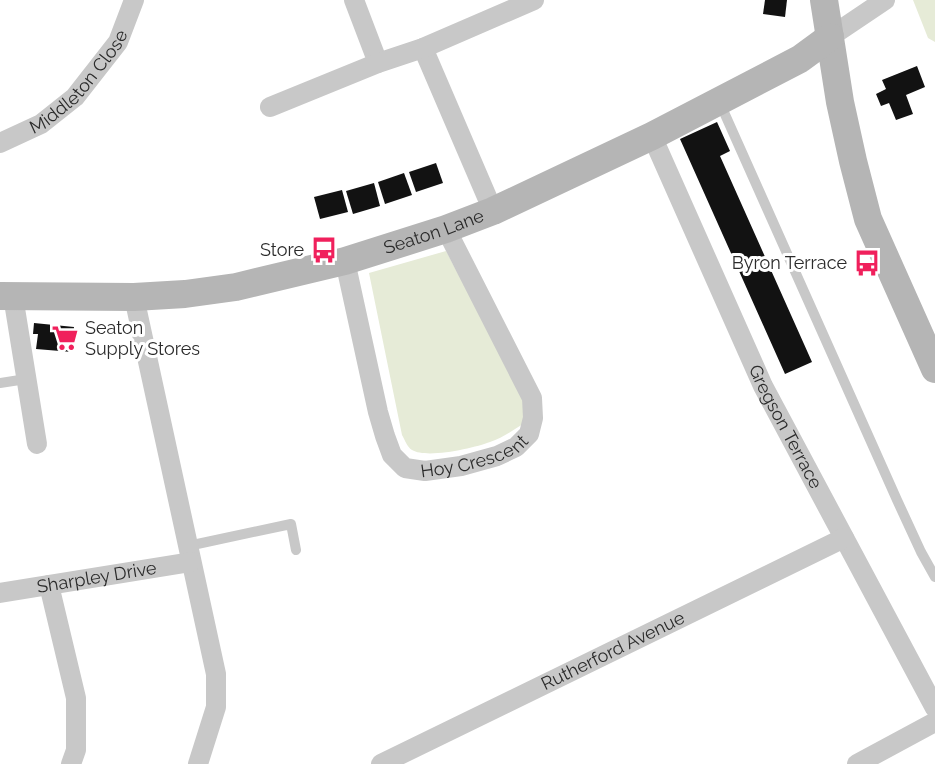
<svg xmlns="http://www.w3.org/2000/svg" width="935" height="764" font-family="Raleway,sans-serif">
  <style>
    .green { fill: #e6ebd7 }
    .building { fill: #121212 }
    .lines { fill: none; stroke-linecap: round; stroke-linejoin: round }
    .service { stroke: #c8c8c8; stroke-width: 10 }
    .minor { stroke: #c8c8c8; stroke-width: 20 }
    .secondary { stroke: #b5b5b5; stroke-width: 28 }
    .labels { text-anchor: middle; stroke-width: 6; stroke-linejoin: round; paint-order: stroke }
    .street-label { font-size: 18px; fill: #2b2b2b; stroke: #fff }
    .poi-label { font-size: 18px; fill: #2b2b2b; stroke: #fff; text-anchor: end }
  </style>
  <rect width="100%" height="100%" fill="#fff"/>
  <g class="green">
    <polygon points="913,0 935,0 935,42 928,38"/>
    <path d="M 446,251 L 522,395 L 525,407 L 523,424 C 512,431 502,438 490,442 C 474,448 427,459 412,450 C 407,447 405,440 402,435 L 369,273 Z"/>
  </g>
  <g class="building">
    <polygon points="765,0 787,0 785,17 763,14"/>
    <polygon points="917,66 925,87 906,95 913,114 896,120 889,103 881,106 876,94 886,89 882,80"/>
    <polygon points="717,122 730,151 720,156 812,362 785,374 680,139"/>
    <polygon points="436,163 443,183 416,192 409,172"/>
    <polygon points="404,173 412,195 385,204 378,182"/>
    <polygon points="374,183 380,206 353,214 346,191"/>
    <polygon points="342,190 348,212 320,219 314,197"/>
    <polygon points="34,323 74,327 72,352 36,349 38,334 33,334"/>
  </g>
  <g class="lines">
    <g class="service">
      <polyline points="719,101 897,500 921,552 935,577"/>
      <polyline points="0,383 26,379"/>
      <polyline points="188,546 291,524 296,550"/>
    </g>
    <g class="minor">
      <polyline points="354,0 378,63"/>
      <polyline points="830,37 885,0"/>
      <polyline points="423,48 493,211"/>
      <polyline points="270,107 378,63 423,48 534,0"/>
      <path id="s1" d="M 652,136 L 763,386 L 935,708"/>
      <path id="s2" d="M 0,143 L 41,124 L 75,97 L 118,42 L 134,0"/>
      <path id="s3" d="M 345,261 L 378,412 L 385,436 L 392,455 L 405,468 L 425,471 L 461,466 L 497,456 L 516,447 L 529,434 L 533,418 L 532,398 L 446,229"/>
      <polyline points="13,296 37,444"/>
      <polyline points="134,297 216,674 216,707 198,764"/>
      <polyline points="49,585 76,698 76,750 71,764"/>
      <path id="s4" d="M 0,593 L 191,562"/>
      <path id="s5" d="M 381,764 L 844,538"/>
      <polyline points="857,764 935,722"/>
    </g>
    <g class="secondary">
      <polyline points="824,0 840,102 853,161 868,219 935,369"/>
      <path id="s6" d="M 0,296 L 134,297 L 185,294 L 236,287 L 345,261 L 446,229 L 493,211 L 652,136 L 800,59 L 830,37"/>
    </g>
  </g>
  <defs>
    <g id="bus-bare" transform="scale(2.07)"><path d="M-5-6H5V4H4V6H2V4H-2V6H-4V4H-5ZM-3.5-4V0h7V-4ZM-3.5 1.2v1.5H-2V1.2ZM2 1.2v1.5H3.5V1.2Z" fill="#f0205c" stroke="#fff" stroke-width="2.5" paint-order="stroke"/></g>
    <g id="supermarket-bare" transform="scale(2.07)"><path d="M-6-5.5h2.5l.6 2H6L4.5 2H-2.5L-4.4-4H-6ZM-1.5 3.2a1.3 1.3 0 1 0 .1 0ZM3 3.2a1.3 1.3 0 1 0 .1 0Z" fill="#f0205c" stroke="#fff" stroke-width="2.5" paint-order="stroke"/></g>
  </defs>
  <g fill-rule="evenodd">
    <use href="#bus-bare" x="324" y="250"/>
    <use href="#bus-bare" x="867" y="263"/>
    <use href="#supermarket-bare" x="65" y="338"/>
  </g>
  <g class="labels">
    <g class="street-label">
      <text dy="6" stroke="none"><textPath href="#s2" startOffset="102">Middleton Close</textPath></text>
      <text dy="6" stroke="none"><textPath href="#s6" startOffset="442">Seaton Lane</textPath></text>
      <text dy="6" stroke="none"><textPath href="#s1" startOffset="320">Gregson Terrace</textPath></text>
      <text dy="6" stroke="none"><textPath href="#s3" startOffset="290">Hoy Crescent</textPath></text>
      <text dy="6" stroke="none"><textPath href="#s4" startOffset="98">Sharpley Drive</textPath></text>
      <text dy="6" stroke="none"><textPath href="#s5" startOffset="258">Rutherford Avenue</textPath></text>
    </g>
    <g class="poi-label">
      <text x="304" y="256">Store</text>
      <text x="847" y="269">Byron Terrace</text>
      <text x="85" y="334" text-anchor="start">Seaton<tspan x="85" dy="21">Supply Stores</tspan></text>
    </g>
  </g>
</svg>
